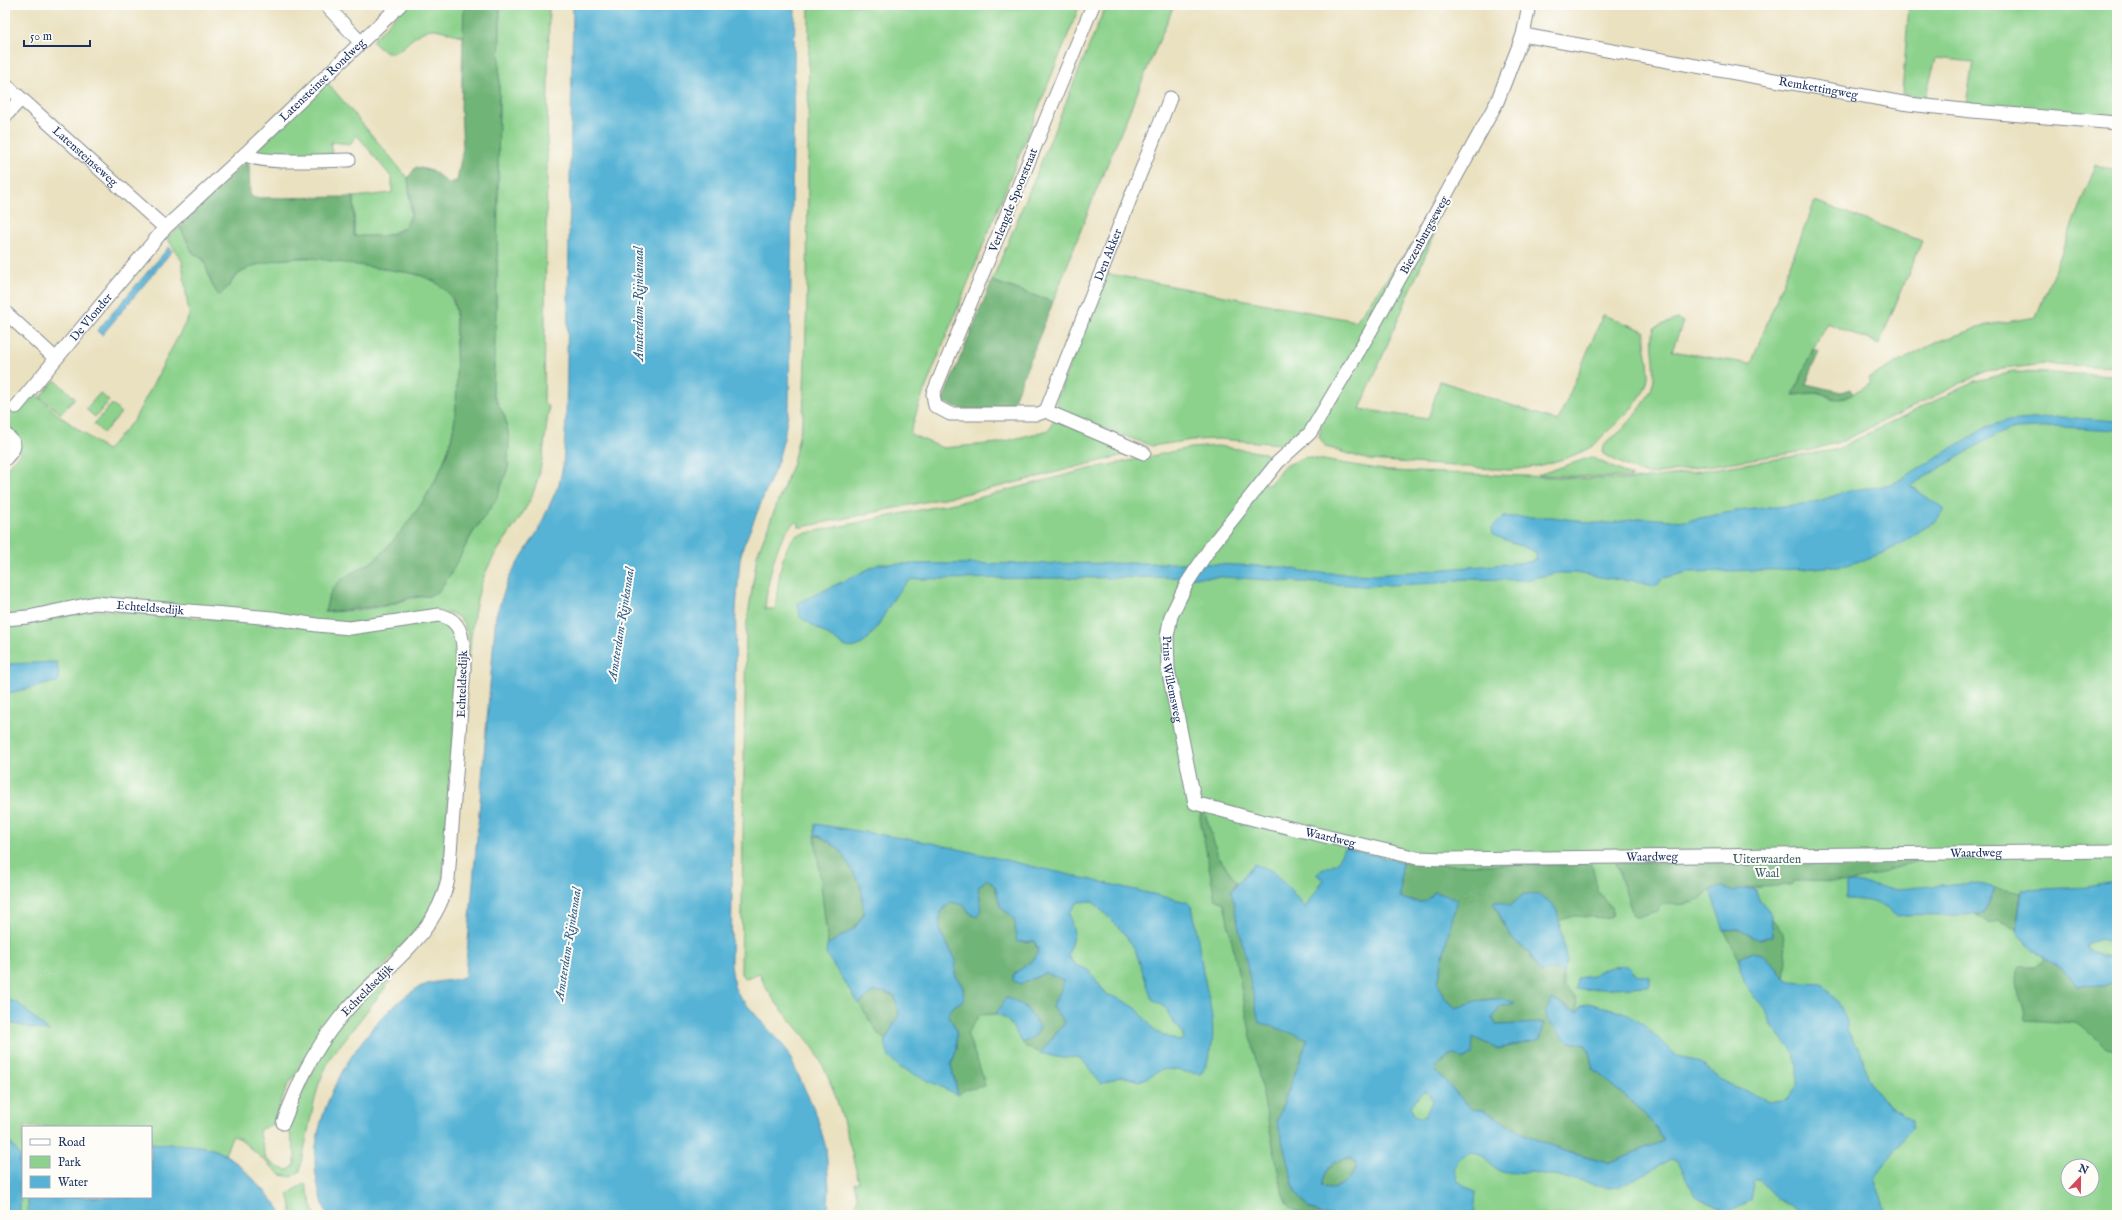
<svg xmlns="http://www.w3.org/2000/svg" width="2122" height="1220" font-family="'IM FELL English',serif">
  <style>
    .green { fill: #8cd28c; stroke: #548075; fill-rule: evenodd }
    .forest { fill: #71b478; stroke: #46726b }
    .water { fill: #57b3d5; stroke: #39719a; fill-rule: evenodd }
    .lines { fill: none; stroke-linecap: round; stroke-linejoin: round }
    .minor-casing { stroke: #82888f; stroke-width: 15 }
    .minor { stroke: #fff; stroke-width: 13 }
    .labels { text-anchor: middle; stroke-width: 4; stroke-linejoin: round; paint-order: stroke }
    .street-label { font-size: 12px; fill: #1b2f5e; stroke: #fdfcf7 }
    .park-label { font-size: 12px; fill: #3d606c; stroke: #fdfcf7 }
    .water-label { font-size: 13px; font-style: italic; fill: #305d88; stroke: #fdfcf7 }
  </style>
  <rect width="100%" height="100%" fill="#fdfcf7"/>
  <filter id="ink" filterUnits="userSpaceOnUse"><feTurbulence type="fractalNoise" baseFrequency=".025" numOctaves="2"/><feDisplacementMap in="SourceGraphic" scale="8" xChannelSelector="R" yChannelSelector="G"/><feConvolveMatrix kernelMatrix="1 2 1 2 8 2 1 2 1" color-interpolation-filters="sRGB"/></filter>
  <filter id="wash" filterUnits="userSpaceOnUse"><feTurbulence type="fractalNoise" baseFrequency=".012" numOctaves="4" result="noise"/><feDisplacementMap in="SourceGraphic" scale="16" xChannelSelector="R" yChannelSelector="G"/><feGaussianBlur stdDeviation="0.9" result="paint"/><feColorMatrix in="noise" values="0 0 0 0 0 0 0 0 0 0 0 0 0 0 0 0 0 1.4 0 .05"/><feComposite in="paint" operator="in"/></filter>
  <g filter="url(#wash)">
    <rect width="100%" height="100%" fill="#eae1c0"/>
    <g class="green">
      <path d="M 406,5 L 464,5 L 464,37 C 457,35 437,28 431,29 C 403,36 399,70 372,41 Z"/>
      <path d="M 500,5 L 549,5 L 544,400 L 544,403 L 549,407 C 545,433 544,460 536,485 C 528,512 507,534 493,558 C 473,592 471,635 468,673 C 468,654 474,620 450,613 L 347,624 L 139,603 L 5,615 L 5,470 L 20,454 L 5,427 L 5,400 L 17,411 L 33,392 L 57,414 L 107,450 L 134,420 L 189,316 L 182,261 L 167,238 L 180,227 L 193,253 L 204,260 L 212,285 L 230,285 C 241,262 281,258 305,258 C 328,257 354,264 377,268 C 396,271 417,272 434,281 C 447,288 453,298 456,312 C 455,343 458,375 456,406 C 453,465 420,511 382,554 C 368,569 344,572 333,589 C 328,595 327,605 325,612 C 341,612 381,608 396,603 C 407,599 416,597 429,596 L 450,575 L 472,534 L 496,500 L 508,468 L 509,437 L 505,417 L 493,394 L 497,279 Z"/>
      <path d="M 809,5 L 1080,5 L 919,404 L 910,434 L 943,448 L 998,443 L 1049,430 L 1054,419 L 1136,452 L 998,487 L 802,527 L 799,527 L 799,523 L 795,522 C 775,537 767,586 765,609 L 775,609 C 778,589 780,546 797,535 L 974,499 L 1085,470 L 1190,448 L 1218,446 L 1265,453 C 1272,463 1265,472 1261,482 L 1269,485 L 1283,467 L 1305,457 L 1390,471 L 1632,480 L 1673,475 L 1835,450 L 1975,381 L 2013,372 L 2117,375 L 2117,1215 L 855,1215 L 857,1195 L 854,1183 L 859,1182 C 848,1138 838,1092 816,1052 C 800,1026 768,1002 760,973 L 746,978 L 741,974 L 746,629 L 757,555 L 793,463 L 803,418 L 807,297 ZM 2068,1166 L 2092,1166 L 2092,1190 L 2068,1190 Z"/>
      <polygon points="1106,5 1174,5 1092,201 1053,302 992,281"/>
      <polygon points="1909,5 2117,5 2117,116 1966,104 1973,62 1936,58 1925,98 1902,94"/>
      <polygon points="327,82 408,178 411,215 404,228 384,236 354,236 354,197 392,193 392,178 357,135 350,144 331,142 332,154 258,154 256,151"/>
      <path d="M 2096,164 L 2117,173 L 2117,367 L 2045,364 L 1986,371 L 1843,441 L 1812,450 L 1648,475 L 1632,469 L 1603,454 L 1602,450 C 1605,441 1616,436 1623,429 C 1633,418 1644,405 1650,392 C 1660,371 1649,350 1654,328 L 1677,319 L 1683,322 L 1672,351 L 1751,364 L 1815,201 L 1922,241 L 1879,344 L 1827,323 L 1813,349 L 1794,395 L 1817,393 L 1834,399 L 1845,398 L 1871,383 L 1868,378 L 1937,342 L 1957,335 L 1987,325 L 2036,317 Z"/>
      <path d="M 1437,228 L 1360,409 L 1428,419 L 1440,381 L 1558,421 L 1603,315 L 1645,331 C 1643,349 1652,364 1647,382 C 1641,404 1620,419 1605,434 C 1601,437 1598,442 1594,445 C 1576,458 1531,469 1509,470 L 1369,460 L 1326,447 L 1319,437 L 1321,426 L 1408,272 Z"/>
      <polygon points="1411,246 1314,422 1292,441 1282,444 1218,439 1192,440 1152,446 1063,414 1056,409 1055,404 1104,273 1356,321"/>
      <polygon points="55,380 75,398 61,414 40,397"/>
      <polygon points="100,393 109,401 95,417 86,409"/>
      <polygon points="112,404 121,413 103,433 94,424"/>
      <polygon points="1591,457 1631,476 1631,478 1538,475"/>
      <path d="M 95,610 L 304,626 L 444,619 L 461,639 L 442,887 L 423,922 L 313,1047 L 287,1087 L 275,1117 L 282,1120 L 259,1130 L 266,1159 L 277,1167 L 288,1170 L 295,1165 L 295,1154 L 289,1130 L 284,1128 L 334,1029 L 422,937 L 396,974 L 330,1058 L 319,1083 L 313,1107 L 300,1171 L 292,1177 L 281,1175 L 240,1139 L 232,1136 L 225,1155 C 244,1171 271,1191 280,1215 L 5,1215 L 5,624 L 28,623 ZM 23,1127 L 151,1127 L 151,1197 L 23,1197 Z"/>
      <polygon points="305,1183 315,1215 291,1215 291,1205 288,1194"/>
    </g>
    <g class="forest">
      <path d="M 464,5 L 500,5 L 497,279 L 493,394 L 505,417 L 509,438 L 508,468 L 496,500 L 472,534 L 450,575 L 438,592 L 429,596 L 411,597 L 387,605 L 325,612 C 327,605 328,596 333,589 C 343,572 368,569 381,554 C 420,511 453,466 456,406 C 458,375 455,343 456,312 L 453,298 L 444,289 L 434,281 L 417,274 L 305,257 L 278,260 L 252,266 L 234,277 L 230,285 L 219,296 L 212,285 L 204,260 L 193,253 L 180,227 L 245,162 L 249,165 L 250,194 L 254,198 L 354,197 L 354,236 C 373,236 405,240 411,216 C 413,205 409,189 408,178 L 416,167 L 433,171 L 448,183 L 457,181 L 463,148 L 461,111 Z"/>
      <polygon points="992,281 1053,302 1010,410 963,409 942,402"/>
      <path d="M 1813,349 L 1819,351 L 1806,384 L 1841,392 L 1850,389 L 1853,394 C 1834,405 1833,394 1816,393 C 1809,393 1801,394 1793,395 Z"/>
      <path d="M 1201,812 L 1205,813 L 1218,856 L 1237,882 L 1231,891 L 1308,1039 L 1277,1120 L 1295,1192 L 1309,1208 L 1322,1215 C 1300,1215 1294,1216 1283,1195 L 1224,903 L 1215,899 L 1200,818 Z"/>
      <path d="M 815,835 C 842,843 861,874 863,901 C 863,906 865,912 862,916 C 855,931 841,937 828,945 Z"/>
      <path d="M 1921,860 L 1851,882 L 1794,881 L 1791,885 L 1748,888 L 1733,892 L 1723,887 L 1710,890 C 1699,906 1679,905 1662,904 L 1657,911 L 1634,918 L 1616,863 Z"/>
      <path d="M 1402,862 L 1438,865 L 1592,864 L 1598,891 L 1613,910 L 1612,916 L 1604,918 L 1574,916 L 1558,921 L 1557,911 L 1524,894 L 1510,906 L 1501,902 L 1493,902 L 1504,925 L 1517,944 L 1530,952 L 1532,960 L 1549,971 L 1555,969 L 1563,973 L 1563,986 L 1576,998 L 1578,1012 L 1556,1001 L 1562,1035 L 1567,1041 L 1585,1045 L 1589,1051 L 1593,1069 L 1628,1098 L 1655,1126 L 1663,1141 L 1607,1163 L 1564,1151 L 1524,1134 L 1484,1110 L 1471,1109 L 1434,1069 L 1473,1037 L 1495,1048 L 1501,1048 L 1540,1040 L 1544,1023 L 1496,1025 L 1493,1018 L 1500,1007 L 1514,1003 C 1497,993 1474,1002 1456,1008 L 1444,998 L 1438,983 L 1445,947 L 1429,900 L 1424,903 L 1399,898 Z"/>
      <polygon points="987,879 995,886 1001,908 1010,914 1016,921 1015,930 1025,943 1034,941 1038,951 1035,958 1013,975 1022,984 1046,973 1063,980 1061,990 1052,1006 1065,1023 1040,1053 1026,1047 1023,1043 1035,1036 1040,1027 1025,1007 1007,997 996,1014 980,1015 967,1033 982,1074 985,1086 964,1090 958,1095 951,1065 957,1049 956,1029 948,1014 954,1006 964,1000 963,988 955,974 956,960 940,932 940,912 951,902 964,905 972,915 982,910 978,887"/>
      <polygon points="1996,888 2021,893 2016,929 1997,921 1990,923 1975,914 1984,913"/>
      <polygon points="1771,917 1783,933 1786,960 1784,979 1777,968 1740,958 1740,961 1724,930 1737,929 1760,939 1773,936"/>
      <path d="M 2046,958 L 2071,976 L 2078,987 L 2103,986 L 2117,981 L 2117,1051 L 2105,1046 L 2086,1029 L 2075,1023 L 2025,1020 C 2025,999 2010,988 2019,966 L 2036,966 Z"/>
      <polygon points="873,992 883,992 895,996 899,1015 885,1040 879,1035 859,1004"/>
      <path d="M 1344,1159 L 1351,1159 L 1356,1162 C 1357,1178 1336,1193 1322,1186 C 1322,1170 1332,1166 1344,1159 Z"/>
    </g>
    <g class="water">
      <path d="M 573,5 L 795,5 L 789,407 L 784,438 L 777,464 L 743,547 L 740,559 L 736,610 L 731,964 L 734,986 L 740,997 L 786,1049 L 816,1113 L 826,1148 L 829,1187 L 828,1215 L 327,1215 C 321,1198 315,1181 315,1162 C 315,1100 365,1022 416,989 C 431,979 458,982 465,976 L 496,615 L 510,575 L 538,531 L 559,484 L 563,466 L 566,419 Z"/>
      <polygon points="169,247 172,251 102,335 97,331"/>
      <path d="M 2061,417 L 2117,421 L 2117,430 L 2061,427 L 2015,429 L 1997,434 L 1910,486 L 1945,509 L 1937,520 L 1905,541 L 1884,553 L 1847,565 L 1804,569 L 1689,572 L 1664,578 L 1655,587 L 1634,580 L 1625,581 L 1575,573 L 1557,573 L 1524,580 L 1463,579 L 1437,583 L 1365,586 L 1222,577 L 913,579 C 887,590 876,655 846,647 L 800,617 L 798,603 L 879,564 L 1188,563 L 1283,567 L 1309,572 L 1375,575 L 1530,562 L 1536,559 L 1536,552 L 1493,535 L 1492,528 L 1497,522 L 1504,517 L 1553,517 L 1593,523 L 1609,523 L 1644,518 L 1685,521 L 1736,511 L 1812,503 L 1852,490 L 1891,485 L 1987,427 L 2005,421 Z"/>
      <polygon points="57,662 59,680 56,682 5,694 5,664"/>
      <path d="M 815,824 L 932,843 L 1187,902 L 1192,907 L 1195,920 C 1198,937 1200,955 1203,972 C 1210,1005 1222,1043 1201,1074 C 1189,1074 1172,1067 1162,1070 C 1154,1073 1147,1079 1139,1081 L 1122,1076 L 1101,1084 L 1085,1063 L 1078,1057 L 1061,1058 L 1040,1053 L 1065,1023 L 1052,1006 L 1061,990 L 1063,980 L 1046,973 L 1022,984 L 1013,981 L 1013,975 L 1035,958 L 1038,950 L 1034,941 L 1017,942 C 1013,922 1020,920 1001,908 L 995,886 L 987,879 L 978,887 L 982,910 L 977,917 L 972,915 L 964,905 L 951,902 L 940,912 L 940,932 L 956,960 L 955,974 L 963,988 L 964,1000 L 954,1006 L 948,1014 L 956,1029 L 957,1049 L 951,1065 L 958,1095 L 899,1067 L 889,1057 L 884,1043 L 899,1015 L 895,996 L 883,992 L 873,992 L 859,1004 L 826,954 L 827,945 L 855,928 L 864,914 L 861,886 L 840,850 L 822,837 L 815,835 ZM 1092,901 L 1123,932 L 1136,952 L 1152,999 L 1167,1009 C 1169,1021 1182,1027 1184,1039 L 1178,1041 L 1156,1032 L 1136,1008 L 1120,999 L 1106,994 L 1089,970 L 1075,965 L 1068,956 L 1074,933 L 1069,912 L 1078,902 Z"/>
      <path d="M 1344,848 L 1402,862 L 1400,898 C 1415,901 1425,908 1434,892 L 1457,899 L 1445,947 L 1438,983 L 1444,998 L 1456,1008 L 1476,1001 L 1503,998 L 1515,1003 L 1500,1007 L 1493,1018 L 1496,1025 L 1544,1023 L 1540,1040 L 1501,1048 L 1495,1048 L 1473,1037 L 1472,1055 L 1463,1060 L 1455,1054 L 1448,1056 L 1434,1069 L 1471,1109 L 1484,1110 L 1524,1134 L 1564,1151 L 1607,1163 L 1663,1141 L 1655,1126 L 1628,1098 L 1593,1069 L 1589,1051 L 1585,1045 L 1567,1041 L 1547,1019 L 1546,1010 L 1552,1000 L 1578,1012 L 1581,1006 L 1588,1003 L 1624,1012 L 1646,1027 L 1678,1057 L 1701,1062 L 1721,1081 L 1742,1089 L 1769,1102 L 1787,1099 L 1798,1085 L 1798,1066 L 1794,1055 L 1772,1026 L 1765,1008 L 1755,998 L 1745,984 L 1740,969 L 1740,958 L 1753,952 L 1762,954 L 1777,968 L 1784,979 L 1791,982 L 1821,984 L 1829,990 L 1841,1008 L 1847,1020 L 1847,1031 L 1862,1054 L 1867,1078 L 1890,1107 L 1912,1121 L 1912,1128 L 1874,1178 L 1887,1215 L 1807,1215 L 1776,1197 L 1760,1180 L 1755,1180 L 1751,1200 L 1727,1212 L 1695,1196 L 1677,1162 L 1672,1159 L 1618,1187 L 1610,1188 L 1557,1176 L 1532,1172 L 1501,1173 L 1483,1156 L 1471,1152 L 1460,1158 L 1454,1168 L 1458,1181 L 1476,1193 L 1474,1215 L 1322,1215 L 1309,1208 L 1295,1192 L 1277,1120 L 1308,1039 L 1259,1022 L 1231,891 L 1254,864 L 1271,870 L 1291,890 L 1305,908 L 1324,879 L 1317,875 L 1318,872 L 1338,862 ZM 1423,1091 L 1428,1093 L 1432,1101 L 1425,1116 L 1418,1117 L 1413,1113 L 1411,1106 ZM 1351,1158 L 1356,1162 C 1357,1178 1336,1193 1322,1186 C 1321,1172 1336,1156 1351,1158 Z"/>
      <path d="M 2117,881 L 2117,981 L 2103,986 L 2078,987 L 2071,976 L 2033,950 L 2016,932 L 2022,890 L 2088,887 ZM 2100,939 L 2114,946 L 2116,950 L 2111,956 L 2101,956 L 2087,950 L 2085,944 Z"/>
      <path d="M 1846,882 L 1898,889 L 1974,882 L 1996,888 L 1984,913 C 1955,918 1925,912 1896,916 C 1881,901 1866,900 1846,899 Z"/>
      <polygon points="1723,887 1733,892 1738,889 1756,889 1759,900 1771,914 1773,936 1760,939 1737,929 1724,930 1710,890"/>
      <polygon points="1524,894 1539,895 1552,903 1557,911 1567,962 1563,973 1555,969 1541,973 1537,968 1530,952 1517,944 1511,937 1493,902 1501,902 1510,906"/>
      <path d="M 1628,966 L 1636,974 L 1649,977 L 1649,986 L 1576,990 L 1577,978 L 1593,976 C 1601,966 1616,967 1628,966 Z"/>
      <path d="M 1007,996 L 1025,1007 L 1040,1027 L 1035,1036 L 1023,1043 C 1016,1034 1008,1015 996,1014 Z"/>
      <polygon points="5,999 18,1003 50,1032 5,1022"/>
      <polygon points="5,1136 20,1155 20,1215 5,1215"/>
      <path d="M 151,1143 C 170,1145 190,1143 209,1148 C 234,1153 259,1186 276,1204 L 280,1209 L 280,1215 L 28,1215 L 28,1197 L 151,1197 Z"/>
    </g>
  </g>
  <g filter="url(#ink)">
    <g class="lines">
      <g class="minor-casing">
        <g id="minor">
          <polyline points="326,5 361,43"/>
          <polyline points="1093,5 933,394 935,406 950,414 1038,414 1046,411 1144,453"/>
          <path id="s1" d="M 1529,5 L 1523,35 L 1497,102 L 1370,332 L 1310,433 L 1278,462 L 1212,545 L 1187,583 L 1171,616 L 1167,636 L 1168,669 L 1195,803 L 1257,820 L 1417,858 L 1446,859 L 2117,851"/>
          <path id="s2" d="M 1523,35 L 1909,104 L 1972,111 L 2117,123"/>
          <path id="s3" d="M 5,84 L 165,228"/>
          <polyline points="5,116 21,99"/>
          <path d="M 245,154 C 257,165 330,160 349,160"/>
          <polyline points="5,312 55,358"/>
          <path id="s4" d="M 16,407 L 165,228 L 245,154 L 400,5"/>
          <path id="s5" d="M 1046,411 L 1170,98"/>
          <path d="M 5,434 C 18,445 16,447 5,459"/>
          <path id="s6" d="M 5,619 L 28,617 L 95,603 L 272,618 L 317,625 L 350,628 L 439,615 C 466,620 463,647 464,669 L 448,879 C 436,940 375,973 339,1019 C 311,1054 299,1082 283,1123"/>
        </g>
      </g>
      <use href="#minor" class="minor"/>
    </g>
  </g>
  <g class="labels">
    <g class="street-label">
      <text dy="4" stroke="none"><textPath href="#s4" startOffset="449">Latensteinse Rondweg</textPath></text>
      <text dy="4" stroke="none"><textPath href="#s2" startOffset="300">Remkettingweg</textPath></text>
      <text dy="4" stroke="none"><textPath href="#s3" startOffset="108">Latensteinseweg</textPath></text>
      <text transform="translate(1013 200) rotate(-68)" y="4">Verlengde Spoorstraat</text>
      <text transform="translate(1424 235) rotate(-61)" y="4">Biezenburgseweg</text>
      <text dy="4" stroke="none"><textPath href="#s5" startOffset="168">Den Akker</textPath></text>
      <text dy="4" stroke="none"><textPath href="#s4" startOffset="117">De Vlonder</textPath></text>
      <text dy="4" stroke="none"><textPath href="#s6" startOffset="147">Echteldsedijk</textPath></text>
      <text dy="4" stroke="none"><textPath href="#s1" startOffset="778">Prins Willemsweg</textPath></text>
      <text transform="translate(462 684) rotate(-88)" y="4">Echteldsedijk</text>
      <text dy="4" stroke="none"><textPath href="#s1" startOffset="1044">Waardweg</textPath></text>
      <text dy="4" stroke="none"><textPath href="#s1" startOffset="1692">Waardweg</textPath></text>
      <text dy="4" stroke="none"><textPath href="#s1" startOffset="1368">Waardweg</textPath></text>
      <text transform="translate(367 990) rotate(-45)" y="4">Echteldsedijk</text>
    </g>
    <g class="park-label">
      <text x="1767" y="863">Uiterwaarden<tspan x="1767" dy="14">Waal</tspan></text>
    </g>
    <g class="water-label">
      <text transform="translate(638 304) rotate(-90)" y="5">Amsterdam-Rijnkanaal</text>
      <text transform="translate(620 624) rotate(-81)" y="5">Amsterdam-Rijnkanaal</text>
      <text transform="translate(567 944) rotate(-81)" y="5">Amsterdam-Rijnkanaal</text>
    </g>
  </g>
  <rect width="2122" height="1220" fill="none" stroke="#fdfcf7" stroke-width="20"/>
  <rect x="22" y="1126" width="130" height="72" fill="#fdfcf7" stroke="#a3aaba"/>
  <rect x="30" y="1139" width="20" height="6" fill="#ffffff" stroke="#a3aaba"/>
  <text x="58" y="1146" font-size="12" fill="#1b2f5e">Road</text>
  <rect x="30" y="1156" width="20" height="12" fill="#8cd28c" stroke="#a3aaba"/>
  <text x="58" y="1166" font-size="12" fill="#1b2f5e">Park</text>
  <rect x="30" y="1176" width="20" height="12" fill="#57b3d5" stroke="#a3aaba"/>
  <text x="58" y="1186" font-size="12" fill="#1b2f5e">Water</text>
  <g transform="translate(2080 1178) rotate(22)"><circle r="19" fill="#fdfcf7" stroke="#a3aaba"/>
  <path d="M0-3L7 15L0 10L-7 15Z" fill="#d1495b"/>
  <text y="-6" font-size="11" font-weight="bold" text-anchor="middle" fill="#1b2f5e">N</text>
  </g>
  <path d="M24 40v6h66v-6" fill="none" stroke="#1b2f5e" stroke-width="2"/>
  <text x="30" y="40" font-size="12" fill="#1b2f5e" stroke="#fdfcf7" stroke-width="3" paint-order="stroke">50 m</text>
</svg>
